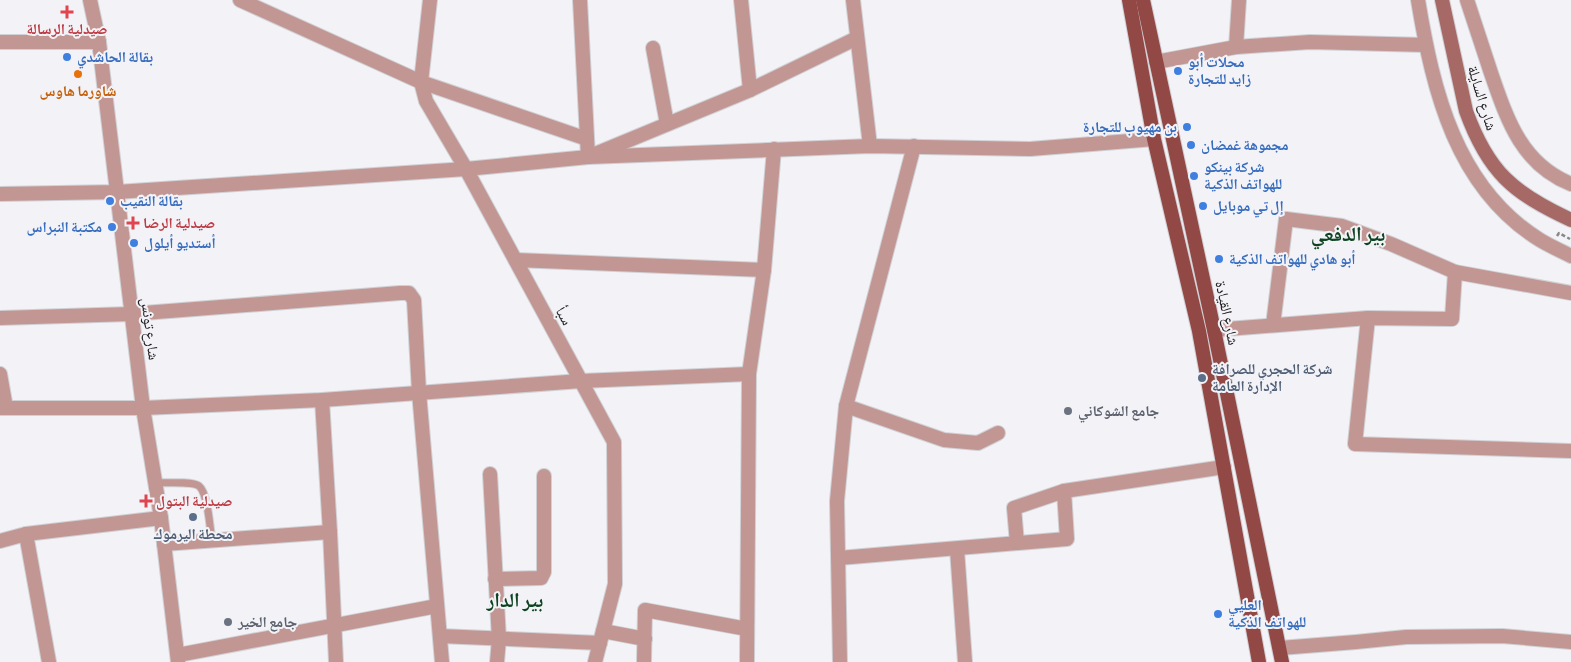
<svg xmlns="http://www.w3.org/2000/svg" width="1571" height="662" font-family="'Alegreya Sans','Noto Naskh Arabic',sans-serif">
  <style>
    .lines { fill: none; stroke-linecap: round; stroke-linejoin: round }
    .service-casing { stroke: #d0d0d5; stroke-width: 9 }
    .minor-casing { stroke: #d0d0d5; stroke-width: 16 }
    .tertiary-casing { stroke: #d0d0d5; stroke-width: 16 }
    .secondary-casing { stroke: #d0d0d5; stroke-width: 16 }
    .primary-casing { stroke: #d0d0d5; stroke-width: 16 }
    .path { stroke: #88888b; stroke-width: 2.5; stroke-dasharray: 4 2.5; stroke-linecap: butt }
    .service { stroke: #c29693; stroke-width: 7 }
    .minor { stroke: #c29693; stroke-width: 14 }
    .tertiary { stroke: #c29693; stroke-width: 14 }
    .secondary { stroke: #a76966; stroke-width: 14 }
    .primary { stroke: #924845; stroke-width: 14 }
    .health-dot { fill: #e0444e; stroke: #f2f2f7; stroke-width: 2 }
    .shop-dot { fill: #3f7fe0; stroke: #f2f2f7; stroke-width: 2 }
    .food-dot { fill: #e8710a; stroke: #f2f2f7; stroke-width: 2 }
    .service-dot { fill: #5c6f8a; stroke: #f2f2f7; stroke-width: 2 }
    .worship-dot { fill: #6b7280; stroke: #f2f2f7; stroke-width: 2 }
    .labels { text-anchor: middle; stroke-width: 4; stroke-linejoin: round; paint-order: stroke }
    .health-label { font-size: 15px; font-weight: bold; fill: #be3a42; stroke: #f2f2f7; text-anchor: start }
    .shop-label { font-size: 15px; font-weight: bold; fill: #366cbe; stroke: #f2f2f7; text-anchor: start }
    .food-label { font-size: 15px; font-weight: bold; fill: #c56008; stroke: #f2f2f7 }
    .street-label { font-size: 15px; fill: #202022; stroke: #f2f2f7 }
    .service-label { font-size: 15px; font-weight: bold; fill: #4e5e75; stroke: #f2f2f7; text-anchor: start }
    .worship-label { font-size: 15px; font-weight: bold; fill: #5b616d; stroke: #f2f2f7; text-anchor: start }
    .district-label { font-size: 20px; font-weight: bold; fill: #0e4321; stroke: #f2f2f7 }
  </style>
  <rect width="100%" height="100%" fill="#f2f2f7"/>
  <g class="lines">
    <g class="service-casing">
      <path id="service" d="M 155,483 C 165,483 193,481 199,486 C 208,493 210,529 212,541"/>
    </g>
    <g class="minor-casing">
      <g id="minor">
        <polyline points="240,0 421,82 587,139"/>
        <polyline points="430,0 421,82 426,101 466,169 614,442 615,584 595,662"/>
        <polyline points="580,0 588,157 750,90 857,38"/>
        <polyline points="741,0 750,90"/>
        <polyline points="853,0 870,146"/>
        <path d="M 1418,0 C 1433,91 1456,188 1540,240 C 1550,246 1561,251 1571,256"/>
        <path d="M 1467,0 C 1475,24 1483,49 1491,73 C 1507,119 1521,164 1571,184"/>
        <polyline points="0,42 99,42"/>
        <polyline points="1236,47 1239,0"/>
        <polyline points="653,48 667,124"/>
        <polyline points="1156,62 1236,47 1310,42 1426,45"/>
        <polyline points="0,194 117,192 466,169 588,157 870,146 1030,149 1154,139"/>
        <polyline points="516,260 764,270"/>
        <polyline points="0,318 131,314 400,293 409,293 414,300 419,392 442,662"/>
        <polyline points="1368,318 1355,444 1571,451"/>
        <polyline points="1273,325 1286,219 1342,226 1391,244 1455,272 1571,293"/>
        <polyline points="1214,330 1368,318 1452,319 1455,272"/>
        <polyline points="0,374 6,408"/>
        <polyline points="322,400 330,532 336,662"/>
        <polyline points="846,406 944,440 978,443 998,433"/>
        <polyline points="0,408 143,408 322,400 581,381 749,374"/>
        <polyline points="490,474 499,639 497,662"/>
        <polyline points="26,534 49,662"/>
        <polyline points="0,541 26,534 161,518"/>
        <polyline points="1017,543 1014,508 1064,491 1224,467"/>
        <polyline points="164,544 330,532"/>
        <polyline points="957,549 965,662"/>
        <polyline points="839,558 1067,539 1064,491"/>
        <polyline points="495,579 541,578 544,572 544,476"/>
        <polyline points="603,631 645,639"/>
        <polyline points="440,636 600,643"/>
        <polyline points="1280,648 1356,642 1406,637 1502,636 1571,642"/>
        <polyline points="178,655 437,606"/>
        <polyline points="644,662 645,610 747,629"/>
        <polyline points="747,662 749,374 764,270 774,149"/>
        <polyline points="840,662 837,501 846,406 914,146"/>
      </g>
    </g>
    <g class="tertiary-casing">
      <polyline id="tertiary" points="90,0 99,42 143,408 161,518 178,662"/>
    </g>
    <g class="secondary-casing">
      <path id="secondary" d="M 1442,0 L 1466,111 C 1488,172 1513,193 1571,220"/>
    </g>
    <g class="primary-casing">
      <g id="primary">
        <polyline points="1129,0 1154,139 1199,331 1259,662"/>
        <polyline points="1143,0 1214,330 1282,662"/>
      </g>
    </g>
    <polyline class="path" points="1557,236 1559,233 1570,239"/>
    <use href="#service" class="service"/>
    <use href="#minor" class="minor"/>
    <use href="#tertiary" class="tertiary"/>
    <use href="#secondary" class="secondary"/>
    <use href="#primary" class="primary"/>
  </g>
  <g class="health-dot">
    <path d="M64.5 4.5h5v5h5v5h-5v5h-5v-5h-5v-5h5z"/>
    <path d="M130.5 215.5h5v5h5v5h-5v5h-5v-5h-5v-5h5z"/>
    <path d="M143.5 493.5h5v5h5v5h-5v5h-5v-5h-5v-5h5z"/>
  </g>
  <g class="shop-dot">
    <circle cx="67" cy="57" r="5"/>
    <circle cx="1178" cy="71" r="5"/>
    <circle cx="1187" cy="127" r="5"/>
    <circle cx="1191" cy="145" r="5"/>
    <circle cx="1194" cy="176" r="5"/>
    <circle cx="110" cy="201" r="5"/>
    <circle cx="1203" cy="206" r="5"/>
    <circle cx="112" cy="227" r="5"/>
    <circle cx="134" cy="243" r="5"/>
    <circle cx="1219" cy="259" r="5"/>
    <circle cx="1218" cy="614" r="5"/>
  </g>
  <circle class="food-dot" cx="78" cy="74" r="5"/>
  <g class="service-dot">
    <circle cx="1202" cy="378" r="5"/>
    <circle cx="193" cy="517" r="5"/>
  </g>
  <g class="worship-dot">
    <circle cx="1068" cy="411" r="5"/>
    <circle cx="228" cy="622" r="5"/>
  </g>
  <g class="labels">
    <g class="health-label">
      <text x="67" y="34" text-anchor="middle">صيدلية الرسالة</text>
      <text x="143" y="228">صيدلية الرضا</text>
      <text x="156" y="506">صيدلية البتول</text>
    </g>
    <g class="shop-label">
      <text x="77" y="62">بقالة الحاشدي</text>
      <text x="1188" y="67">محلات أبو<tspan x="1188" dy="17">زايد للتجارة</tspan></text>
      <text x="1177" y="132" text-anchor="end">بن مهيوب للتجارة</text>
      <text x="1201" y="150">مجموهة غمضان</text>
      <text x="1204" y="172">شركة بينكو<tspan x="1204" dy="17">للهواتف الذكية</tspan></text>
      <text x="120" y="206">بقالة النقيب</text>
      <text x="1213" y="211">إل تي موبايل</text>
      <text x="102" y="232" text-anchor="end">مكتبة النبراس</text>
      <text x="144" y="248">أستديو أيلول</text>
      <text x="1229" y="264">أبو هادي للهواتف الذكية</text>
      <text x="1228" y="610">العليي<tspan x="1228" dy="17">للهواتف الذكية</tspan></text>
    </g>
    <g class="food-label">
      <text x="78" y="96">شاورما هاوس</text>
    </g>
    <g class="street-label">
      <text transform="translate(1482 98) rotate(73)" y="5">شارع السايلة</text>
      <text transform="translate(1227 313) rotate(78)" y="5">شارع القيادة</text>
      <text transform="translate(564 316) rotate(61)" y="5">سبأ</text>
      <text transform="translate(150 329) rotate(83)" y="5">شارع تونس</text>
    </g>
    <g class="service-label">
      <text x="1212" y="374">شركة الحجري للصرافة<tspan x="1212" dy="17">الإدارة العامة</tspan></text>
      <text x="193" y="539" text-anchor="middle">محطة اليرموك</text>
    </g>
    <g class="worship-label">
      <text x="1078" y="416">جامع الشوكاني</text>
      <text x="238" y="627">جامع الخير</text>
    </g>
    <g class="district-label">
      <text x="1348" y="241">بير الدفعي</text>
      <text x="515" y="607">بير الدار</text>
    </g>
  </g>
</svg>
